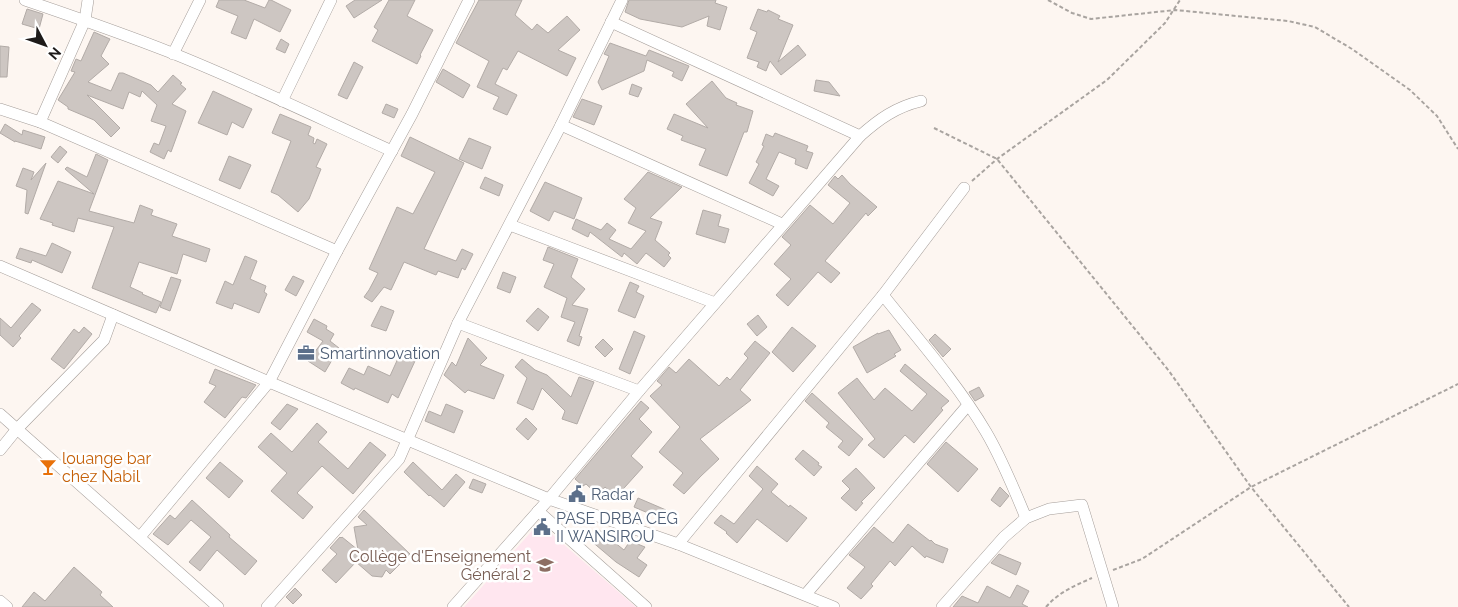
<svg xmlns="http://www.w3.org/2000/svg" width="1458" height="607" font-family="Raleway,sans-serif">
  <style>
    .education { fill: #ffe6ef }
    .building { fill: #cdc6c2; stroke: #b2aba7 }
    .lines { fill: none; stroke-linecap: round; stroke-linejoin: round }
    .street-casing { stroke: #a59e9a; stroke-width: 12 }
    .path { stroke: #a9a4a0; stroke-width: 2; stroke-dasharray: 4 2.5; stroke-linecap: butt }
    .street { stroke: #fff; stroke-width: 11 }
    .labels { text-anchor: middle; stroke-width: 5; stroke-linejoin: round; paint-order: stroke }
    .service-label { font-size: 16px; fill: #4e5e75; stroke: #fff; text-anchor: start }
    .food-label { font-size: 16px; fill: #c56008; stroke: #fff; text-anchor: start }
    .education-label { font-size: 16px; fill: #785e54; stroke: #fff; text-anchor: end }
  </style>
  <rect width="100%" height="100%" fill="#fdf6f1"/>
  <polygon class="education" points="539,523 636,607 464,607"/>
  <g class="building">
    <polygon points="219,0 244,0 265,8 269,0 271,0 291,10 280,32 254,19 246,39 231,33 238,16 216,7"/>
    <polygon points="355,0 382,0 354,18 346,6"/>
    <polygon points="389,0 415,0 407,16 433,30 420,55 421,56 417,64 372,41 378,30 374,27"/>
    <polygon points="479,0 522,0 515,15 532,30 537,24 548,33 567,16 580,30 558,50 576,58 567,76 518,51 507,70 503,68 495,84 517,95 507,115 493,109 499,97 477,87 489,61 456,43"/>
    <polygon points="629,0 716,0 715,3 727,7 720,30 707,26 709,16 682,27 640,19 625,12"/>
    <polygon points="27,9 43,14 39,29 22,24"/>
    <polygon points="758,9 767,12 768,10 780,16 778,19 793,25 778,62 798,45 806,55 781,75 770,61 766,71 757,67 759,62 747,58 757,32 750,29"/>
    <polygon points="94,32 110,39 101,56 109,64 88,82 111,91 119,73 123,73 151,85 158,92 173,75 182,83 180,84 186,89 172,104 186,111 171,152 168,150 164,159 150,152 154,143 159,145 166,126 151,121 157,105 142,91 140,97 129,92 123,109 87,95 120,128 111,137 94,120 68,109 68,107 58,100 75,72 71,71 76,59 81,61"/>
    <polygon points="281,39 289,44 285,53 276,49"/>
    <polygon points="610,43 646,56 649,50 689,66 682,81 672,76 674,72 647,60 644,71 602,90 598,82 609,56 604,54"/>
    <polygon points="0,46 9,47 7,77 0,77"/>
    <polygon points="354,62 363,67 347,99 338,95"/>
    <polygon points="443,69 470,85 463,98 436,82"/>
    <polygon points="816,80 829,82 840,96 814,91"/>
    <polygon points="712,81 726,98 737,103 736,105 753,111 747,132 744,132 727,176 699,165 706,149 681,140 683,136 667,129 674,114 708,128 686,104"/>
    <polygon points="632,84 642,88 638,97 629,94"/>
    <polygon points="213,91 252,109 243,128 232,122 227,135 198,123"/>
    <polygon points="582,99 602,106 594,125 573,117"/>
    <polygon points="386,104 398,109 394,118 382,113"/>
    <polygon points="280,114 311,127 308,135 314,138 313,143 315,144 317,139 327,144 316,167 321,169 309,199 298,212 278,195 271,192 291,141 272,133"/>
    <polygon points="5,124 22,135 23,130 45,137 41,149 15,141 15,142 0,133"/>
    <polygon points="775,133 808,146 806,151 813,153 807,169 795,164 796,159 779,152 766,179 779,186 773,196 749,183 759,164 756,162 764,146 762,145 766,134 773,137"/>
    <polygon points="410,137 464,163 424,249 456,261 462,249 473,254 465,270 462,268 458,278 438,271 436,275 404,262 391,290 384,287 372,302 364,297 369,290 378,273 369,269 397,207 413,214 435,172 401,156"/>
    <polygon points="469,138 491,147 482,169 459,159"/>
    <polygon points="60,146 67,152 58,163 51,157"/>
    <polygon points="96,154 108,160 89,211 134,223 140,205 153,210 151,215 177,224 172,236 210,249 206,262 183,254 177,274 139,262 130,287 143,293 142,294 161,302 156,313 92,288 114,227 78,218 74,232 52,225 53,223 40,219 58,181 94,194 65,169 67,167 87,177"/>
    <polygon points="229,156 251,165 240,189 219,180"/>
    <polygon points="46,163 28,214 25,213 27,190 16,186 23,168 34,172 31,180"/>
    <polygon points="648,172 682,187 650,218 662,222 655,240 670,253 668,255 671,258 664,267 646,253 637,264 624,253 622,257 590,232 588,237 572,229 576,219 601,230 607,223 616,230 609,239 631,249 646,231 628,223 636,208 624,199"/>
    <polygon points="842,175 850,184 877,207 868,216 866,213 825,261 840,273 831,283 818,272 788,306 776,295 791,279 774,264 791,245 782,237 810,205 833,224 850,203 828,185 835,176 838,179"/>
    <polygon points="485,177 503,185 499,196 480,188"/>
    <polygon points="545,182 582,198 574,219 554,211 549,221 530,211"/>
    <polygon points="703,210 721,215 718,226 729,229 725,243 696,234"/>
    <polygon points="52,243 71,252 62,273 32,260 31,263 16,258 20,248 46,256"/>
    <polygon points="548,247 578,259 571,277 585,289 572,305 588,309 579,336 582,337 579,346 567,341 575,322 561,317 567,298 544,287 554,264 543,260"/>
    <polygon points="245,256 257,261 250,279 266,286 264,292 267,294 259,313 234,303 232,309 216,303 225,281 233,285"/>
    <polygon points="503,272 516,277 510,293 497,288"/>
    <polygon points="293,276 304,281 296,296 285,290"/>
    <polygon points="171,277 181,280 170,311 160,307"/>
    <polygon points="630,282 639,286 636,292 644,296 635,318 618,311"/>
    <polygon points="32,303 41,310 19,336 21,338 13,347 0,335 0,318 11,328"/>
    <polygon points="381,306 394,311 386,331 371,326"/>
    <polygon points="538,308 549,317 538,331 526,321"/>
    <polygon points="758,315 767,327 757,336 747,324"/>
    <polygon points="314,319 327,326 326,329 334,334 330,341 339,348 325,372 308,361 323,341 307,332"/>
    <polygon points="84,327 92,334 64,369 51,359 74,329 79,333"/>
    <polygon points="792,327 816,346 793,372 772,352"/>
    <polygon points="889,330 901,350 894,354 896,356 867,373 853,347 878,333 878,334"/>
    <polygon points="634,331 645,336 630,374 619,369"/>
    <polygon points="935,334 951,349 943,357 929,340"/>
    <polygon points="468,338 487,358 480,365 504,375 494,399 468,390 465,393 444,375 452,362 456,366"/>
    <polygon points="603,339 613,349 605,357 595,347"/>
    <polygon points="755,341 770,353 740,390 751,400 700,439 719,459 701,476 684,494 673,485 683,473 659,452 680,427 650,396 662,385 657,381 669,367 676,373 689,359 719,386 727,377 730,380 748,358 744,354"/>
    <polygon points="400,354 415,361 398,398 392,394 388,403 355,388 354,390 341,383 349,368 364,375 368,366 390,376"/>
    <polygon points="522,359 535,370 547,375 571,397 579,377 594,382 577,424 562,419 565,411 542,388 533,410 517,403 527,378 515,367"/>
    <polygon points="905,364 949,401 941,408 943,410 914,443 905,435 884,458 868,445 875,439 838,393 857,378 874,400 885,388 912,411 927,394 900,371"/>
    <polygon points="215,369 256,385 246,398 242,397 225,418 204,402 216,386 209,383"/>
    <polygon points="979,387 984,396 975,401 969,392"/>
    <polygon points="812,393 863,439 849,456 838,447 843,441 826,427 829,423 805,401"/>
    <polygon points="641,401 649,408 639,419 652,432 631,456 643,467 616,497 605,487 598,495 586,484 583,486 575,479"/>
    <polygon points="287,404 298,409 280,430 271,423"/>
    <polygon points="446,404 463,411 454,433 425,421 429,411 441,416"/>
    <polygon points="526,418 537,429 528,440 516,429"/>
    <polygon points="317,423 327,432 318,442 348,469 370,442 386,455 353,494 322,466 297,493 313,507 303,519 271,491 287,473 258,447 271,433 292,452"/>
    <polygon points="946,442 978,469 958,492 927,464"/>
    <polygon points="803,450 819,463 818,465 822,467 814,476 795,459"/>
    <polygon points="220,462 243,481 229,498 206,478"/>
    <polygon points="413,462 442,490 456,474 465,482 444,507 430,495 429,496 404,472"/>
    <polygon points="757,466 778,484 771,492 789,507 790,505 807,518 787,542 757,519 737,543 726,533 727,532 714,523 721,515 734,524 763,489 749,476"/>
    <polygon points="856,468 875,488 861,502 863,503 856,511 841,498 850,489 842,481"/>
    <polygon points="473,479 486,484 482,493 469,488"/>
    <polygon points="1000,487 1009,496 1000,507 991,500"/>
    <polygon points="638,498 666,510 662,519 634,507"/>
    <polygon points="192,500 230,535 229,537 257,561 245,575 217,550 200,571 189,562 211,537 191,520 168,545 153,534 170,515 175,519"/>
    <polygon points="364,510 410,554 390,574 386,570 382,577 372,576 356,562 336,583 322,570 337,554 330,548 340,537 341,538 342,537 358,550 354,527 367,525 358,517"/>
    <polygon points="908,524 930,541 931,540 935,544 948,549 943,563 926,556 925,558 912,546 895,566 890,561 871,584 873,586 861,599 847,588 865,567 849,555 874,527 893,543"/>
    <polygon points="599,530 624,550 630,541 645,547 637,558 647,565 639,577 616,562 590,540"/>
    <polygon points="999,554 1021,563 1016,575 991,563"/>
    <polygon points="74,567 102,592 100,595 113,607 22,607 34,592 45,601"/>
    <polygon points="1017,585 1029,591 1022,604 1028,607 953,607 962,596 978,603 987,586 1010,598"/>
    <polygon points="295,588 302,595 293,604 286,597"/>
  </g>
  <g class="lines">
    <g class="street-casing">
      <g id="street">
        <path d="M 25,0 C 75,17 124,34 172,53 C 247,83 319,118 392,151"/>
        <polyline points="611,22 860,136"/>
        <polyline points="173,54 200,0"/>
        <polyline points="282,101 331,0"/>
        <polyline points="0,109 40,122 337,251"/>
        <polyline points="40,122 85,20 88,0"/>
        <polyline points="561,125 782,224"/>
        <polyline points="510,225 715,303"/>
        <polyline points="0,266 269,382 549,499 678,544 834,607"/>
        <path d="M 883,295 C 918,339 957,383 986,432 C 1002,459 1014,489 1026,518"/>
        <polyline points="458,323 639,391"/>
        <polyline points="0,414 218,607"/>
        <polyline points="0,450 17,429 104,340 113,315"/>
        <polyline points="538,511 646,607"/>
        <polyline points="140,537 269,382 337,251 412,114 469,0"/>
        <polyline points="678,544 883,295 964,188"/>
        <polyline points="806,594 968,405"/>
        <polyline points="0,601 7,607"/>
        <polyline points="267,607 399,459 458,323 561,125 622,0"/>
        <path d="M 453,607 L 549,499 L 639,391 L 860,136 C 879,119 896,107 921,101"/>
        <polyline points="942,607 1004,537 1026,518 1049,509 1082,505 1113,607"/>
      </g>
    </g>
    <g class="path">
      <polyline points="1048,0 1072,13 1091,19 1175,10 1288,21 1315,27 1352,49 1410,90 1437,116 1458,149"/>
      <polyline points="934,128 997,159 1169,371 1251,487 1349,607"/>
      <polyline points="972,181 997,159 1107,80 1165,23 1180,0"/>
      <polyline points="1113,570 1142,559 1251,487 1458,384"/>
      <path d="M 1046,607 C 1059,592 1074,586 1092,578"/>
    </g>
    <use href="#street" class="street"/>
  </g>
  <defs>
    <g id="office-bare" transform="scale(1.35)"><path d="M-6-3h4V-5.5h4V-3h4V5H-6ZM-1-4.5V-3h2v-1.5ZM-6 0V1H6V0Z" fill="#5c6f8a" stroke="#fff" stroke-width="2.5" paint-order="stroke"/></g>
    <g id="bar-bare" transform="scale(1.35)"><path d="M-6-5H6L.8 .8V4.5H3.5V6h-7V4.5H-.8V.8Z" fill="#e8710a" stroke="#fff" stroke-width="2.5" paint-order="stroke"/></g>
    <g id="civic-bare" transform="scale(1.35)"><path d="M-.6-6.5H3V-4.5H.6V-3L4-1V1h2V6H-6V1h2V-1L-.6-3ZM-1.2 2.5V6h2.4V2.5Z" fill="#5c6f8a" stroke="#fff" stroke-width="2.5" paint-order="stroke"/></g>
    <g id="school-bare" transform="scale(1.35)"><path d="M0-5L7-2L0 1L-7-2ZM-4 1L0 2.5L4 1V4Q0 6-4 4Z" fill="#8d6e63" stroke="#fff" stroke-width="2.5" paint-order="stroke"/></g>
  </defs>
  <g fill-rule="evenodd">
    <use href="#office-bare" x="306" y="353"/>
    <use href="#bar-bare" x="48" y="467"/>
    <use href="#civic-bare" x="577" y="494"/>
    <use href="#civic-bare" x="542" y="527"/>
    <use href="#school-bare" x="545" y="565"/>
  </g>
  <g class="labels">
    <g class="service-label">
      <text x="320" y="359">Smartinnovation</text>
      <text x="591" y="500">Radar</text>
      <text x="556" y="524">PASE DRBA CEG<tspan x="556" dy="18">II WANSIROU</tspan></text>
    </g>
    <g class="food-label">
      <text x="62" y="464">louange bar<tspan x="62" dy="18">chez Nabil</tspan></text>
    </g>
    <g class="education-label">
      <text x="531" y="562">Collège d'Enseignement<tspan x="531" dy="18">Général 2</tspan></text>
    </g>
  </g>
  <g transform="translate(45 45) rotate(131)" stroke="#ffffff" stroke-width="4" paint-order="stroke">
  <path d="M0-4L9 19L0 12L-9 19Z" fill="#1e1b1a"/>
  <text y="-8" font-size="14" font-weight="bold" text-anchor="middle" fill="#1e1b1a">N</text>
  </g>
</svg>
